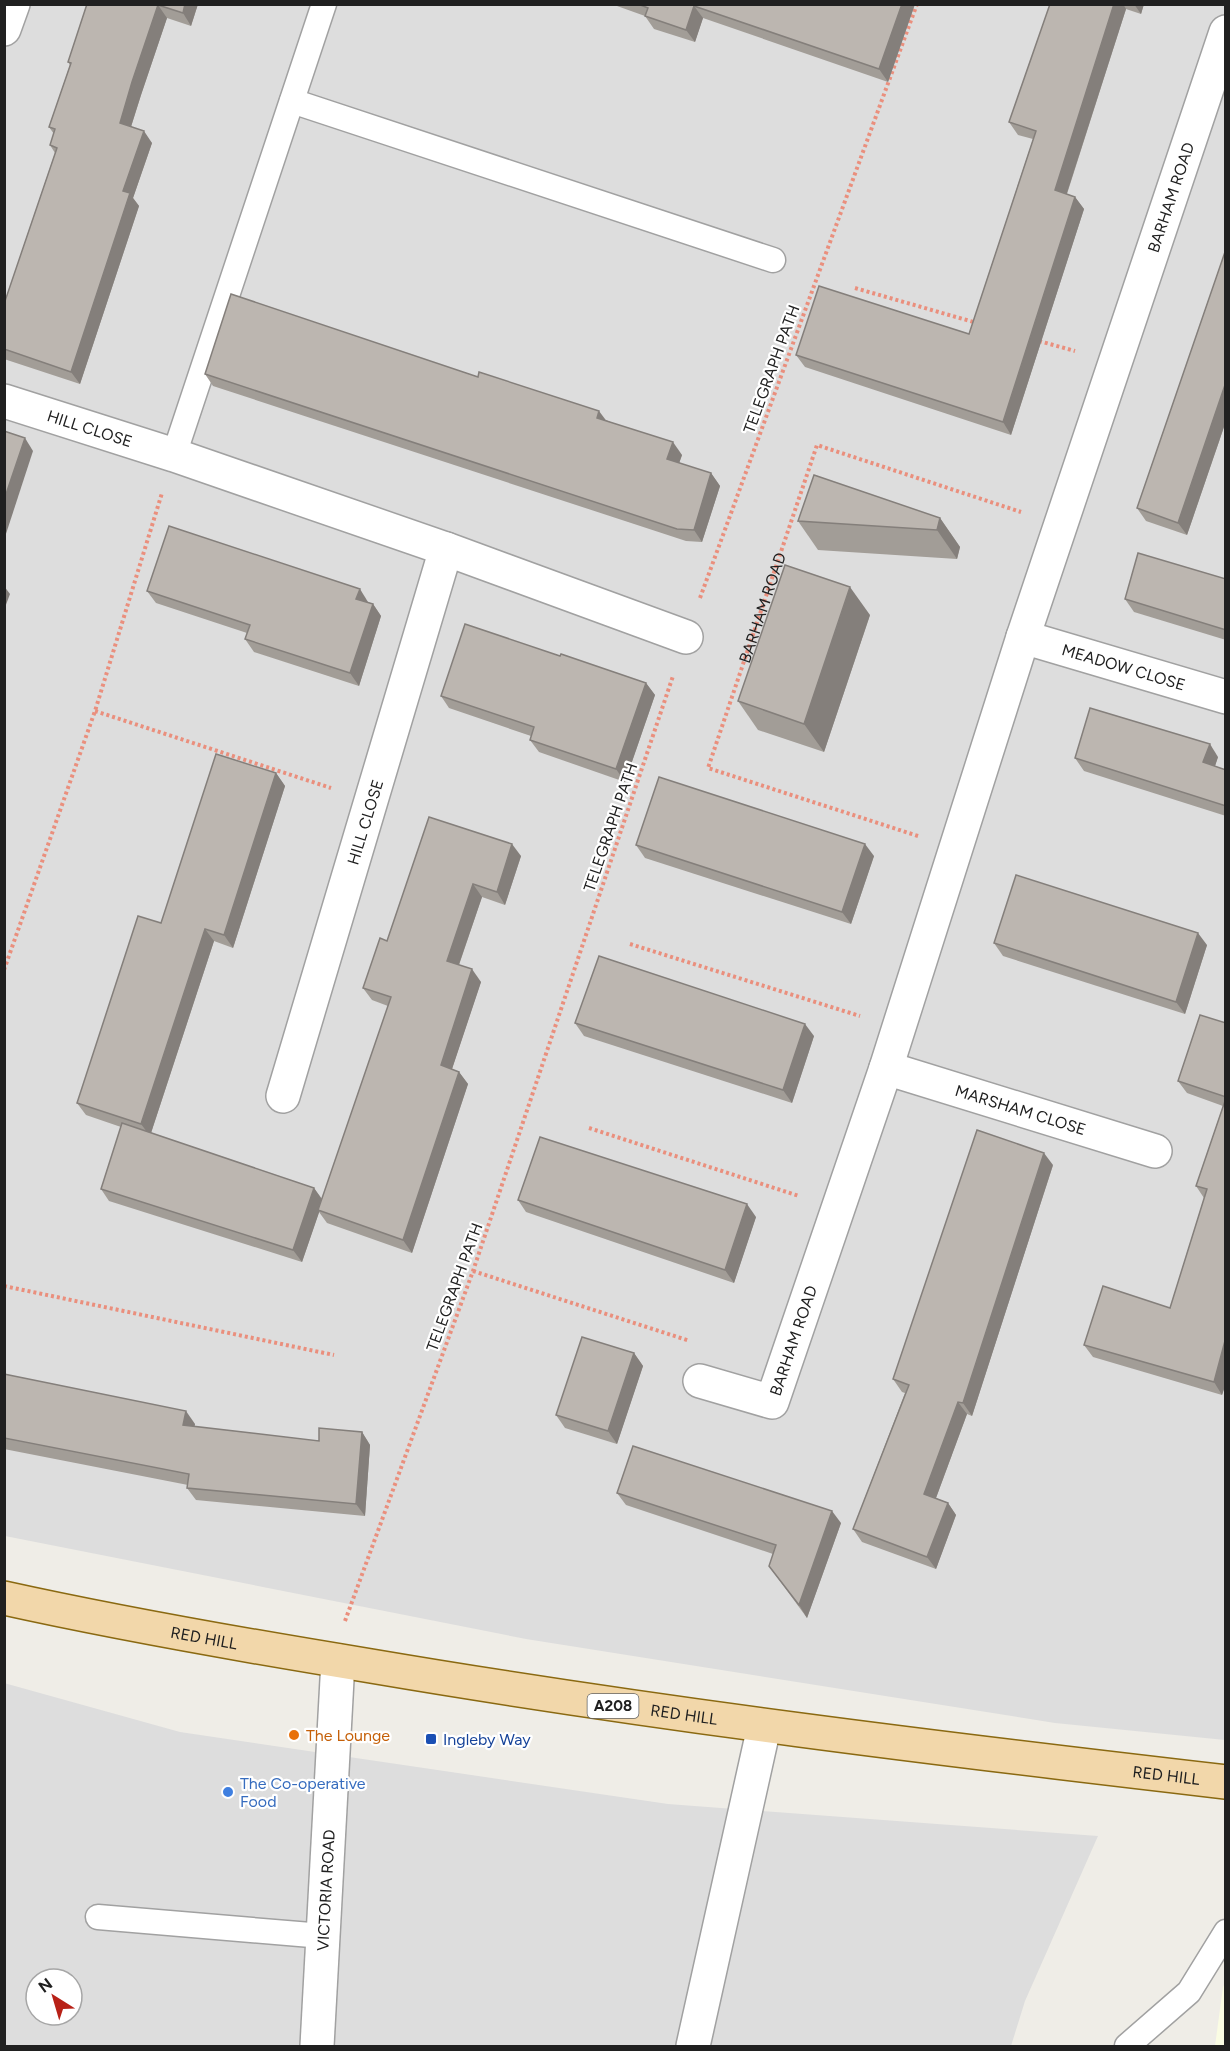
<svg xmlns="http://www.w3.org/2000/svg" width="1230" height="2051" font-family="Figtree,sans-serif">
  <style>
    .residential { fill: #ddd; fill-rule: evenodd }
    .education { fill: #fafce3 }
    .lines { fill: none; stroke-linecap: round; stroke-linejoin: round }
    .service-casing { stroke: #a1a1a1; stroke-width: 27 }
    .minor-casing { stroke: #a1a1a1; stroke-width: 36 }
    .primary-casing { stroke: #8a6911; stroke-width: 36 }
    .path { stroke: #ea8f7d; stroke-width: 4; stroke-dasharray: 3 3; stroke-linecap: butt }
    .service { stroke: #fff; stroke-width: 24 }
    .minor { stroke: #fff; stroke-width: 33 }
    .primary { stroke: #f2d7aa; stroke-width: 33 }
    .wall { fill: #a29d97 }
    .shaded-wall { fill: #847f7b }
    .building { fill: #bcb6b0; stroke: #847f7b; stroke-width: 1.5 }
    .food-dot { fill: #e8710a; stroke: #fff; stroke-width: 2 }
    .transit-dot { fill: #1a4fb4; stroke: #fff; stroke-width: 2 }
    .shop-dot { fill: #3f7fe0; stroke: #fff; stroke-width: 2 }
    .labels { text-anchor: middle; stroke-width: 4.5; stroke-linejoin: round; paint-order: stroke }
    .shield { fill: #fff; stroke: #636363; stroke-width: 1.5 }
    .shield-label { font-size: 15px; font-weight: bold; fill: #202020 }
    .street-label { font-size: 16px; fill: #202020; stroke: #fff }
    .food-label { font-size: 16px; fill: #c56008; stroke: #fff; text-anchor: start }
    .transit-label { font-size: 16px; fill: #164399; stroke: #fff; text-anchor: start }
    .shop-label { font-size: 16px; fill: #366cbe; stroke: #fff; text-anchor: start }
  </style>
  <rect width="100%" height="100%" fill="#efede7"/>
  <g class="residential">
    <polygon points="4,5 1225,5 1225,1740 1055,1723 526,1639 5,1536"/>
    <path d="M 4,1683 L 180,1732 L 668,1804 L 1098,1836 L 1025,2001 L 1011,2046 L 5,2046 ZM 36,1979 L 72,1979 L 72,2015 L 36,2015 Z"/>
  </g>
  <polygon class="education" points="1225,1983 1225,2046 1215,2046 1223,1987"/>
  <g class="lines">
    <g class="service-casing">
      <g id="service">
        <polyline points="292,101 773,260"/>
        <polyline points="174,455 324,4"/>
        <polyline points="98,1917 323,1936"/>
        <polyline points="1127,2046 1189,1992 1226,1932"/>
      </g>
    </g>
    <g class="minor-casing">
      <g id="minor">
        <polyline points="4,29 13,4"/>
        <path id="s2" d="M 4,401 L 174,455 L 446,549 L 283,1096"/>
        <polyline points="446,549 686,637"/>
        <path id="s3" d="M 1023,637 L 1226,697"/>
        <path id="s4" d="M 886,1068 L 1155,1151"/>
        <path id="s5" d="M 700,1381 L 772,1402 L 886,1068 L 1023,637 L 1226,32"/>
        <path id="s6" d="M 317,2046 L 338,1661"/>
        <polyline points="693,2046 764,1727"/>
      </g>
    </g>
    <g class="primary-casing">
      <g id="primary">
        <path id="s7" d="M 4,1598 C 126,1625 248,1646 371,1666 C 654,1714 940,1749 1226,1782"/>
      </g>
    </g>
    <g class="path">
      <polyline points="855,288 977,323"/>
      <polyline points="1039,341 1075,351"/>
      <polyline points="700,598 917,4"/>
      <polyline points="95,711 331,788"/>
      <path id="s1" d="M 918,836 L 708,768 L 817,445 L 1021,512"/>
      <polyline points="630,944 860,1016"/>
      <polyline points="4,970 95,711 162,493"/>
      <polyline points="589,1128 799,1196"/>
      <polyline points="473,1271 690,1341"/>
      <polyline points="4,1286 334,1355"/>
      <polyline points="345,1621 473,1271 673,676"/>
    </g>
    <use href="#service" class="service"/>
    <use href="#minor" class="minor"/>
    <use href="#primary" class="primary"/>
  </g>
  <g class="wall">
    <polygon points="87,4 198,4 191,26 167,18 141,95 131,127 152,143 133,198 139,206 80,384 4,359 4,304 55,153 50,145 54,134 49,127 70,65 68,62"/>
    <polygon points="615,4 915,4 888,82 703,18 695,42 654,29 645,16 617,6"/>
    <polygon points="1050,4 1144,4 1141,14 1126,9 1067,194 1075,197 1084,209 1011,435 805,367 796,355 969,334 1033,139 1018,135 1009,122"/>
    <polygon points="1226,249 1226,421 1187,535 1146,521 1137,508"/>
    <polygon points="205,374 606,420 682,455 679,463 711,473 720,486 702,542 686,541 213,386"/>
    <polygon points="940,518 960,547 957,559 818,550 798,521"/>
    <polygon points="1226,579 1226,640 1134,612 1125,599"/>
    <polygon points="147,591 368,602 373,604 381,616 359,686 254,652 245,639 247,633 156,603"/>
    <polygon points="870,615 824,752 758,730 738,701"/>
    <polygon points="560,656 646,683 655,695 625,782 539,752 530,740 531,736 449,708 441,696"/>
    <polygon points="1218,757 1215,766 1226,770 1226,816 1084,771 1075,758"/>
    <polygon points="276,773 285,786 233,948 214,941 151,1133 314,1188 322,1199 388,1006 372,1000 363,988 387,941 429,817 521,856 505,905 482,897 459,965 481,982 452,1069 459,1072 468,1084 412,1253 327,1223 319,1212 302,1262 109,1201 101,1189 121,1127 86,1115 77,1103 161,923"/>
    <polygon points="636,845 874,856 851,924 645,858"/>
    <polygon points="994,943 1207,945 1185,1014 1003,956"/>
    <polygon points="575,1023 814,1036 792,1103 584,1036"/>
    <polygon points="1226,1023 1226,1383 1222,1395 1093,1357 1084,1345 1170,1308 1204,1198 1196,1186 1223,1106 1187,1093 1178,1081"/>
    <polygon points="1053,1165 972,1416 967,1414 936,1498 948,1503 956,1515 936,1569 862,1542 853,1529 905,1393 902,1392 893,1379"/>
    <polygon points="518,1200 756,1217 734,1283 526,1212"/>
    <polygon points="634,1353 643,1366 617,1444 565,1428 556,1415"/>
    <polygon points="4,1374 195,1424 194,1427 319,1441 362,1432 370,1445 365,1516 196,1500 187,1488 188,1485 4,1449"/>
    <polygon points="617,1493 841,1523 807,1618 769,1566 773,1554 626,1505"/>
  </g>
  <g class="shaded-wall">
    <polygon points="185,4 198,4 191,26 183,13"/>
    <polygon points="902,4 915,4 888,82 879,69"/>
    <polygon points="1114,4 1123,4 1126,9 1064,202 1055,190"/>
    <polygon points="1134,4 1144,4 1141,14"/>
    <polygon points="158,5 167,18 141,95 128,136 120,123 132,82"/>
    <polygon points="694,6 703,18 695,42 686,30"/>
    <polygon points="144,131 152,143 133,198 139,206 80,384 71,372 123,191"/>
    <polygon points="1075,197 1084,209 1011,435 1003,422"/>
    <polygon points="1226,382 1226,421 1187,535 1178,523"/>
    <polygon points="599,411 608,423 597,418"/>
    <polygon points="25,438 33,451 4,540 4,500"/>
    <polygon points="673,442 682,455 676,472 667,459"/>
    <polygon points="711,473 720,486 702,542 694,530"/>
    <polygon points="940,518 960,547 957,559 937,530"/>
    <polygon points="4,586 10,594 4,610"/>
    <polygon points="850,587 870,615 824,752 804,724"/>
    <polygon points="360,589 368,602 365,611 356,599"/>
    <polygon points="373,604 381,616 359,686 350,673"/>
    <polygon points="646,683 655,695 625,782 616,769"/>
    <polygon points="1210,744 1218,757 1212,775 1203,762"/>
    <polygon points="276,773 285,786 233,948 224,935"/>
    <polygon points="512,844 521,856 505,905 497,892"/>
    <polygon points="865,844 874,856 851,924 842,912"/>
    <polygon points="473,884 482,897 456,973 447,961"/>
    <polygon points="205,929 214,941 150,1136 141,1124"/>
    <polygon points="1198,933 1207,945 1185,1014 1176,1002"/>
    <polygon points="472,969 481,982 449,1078 441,1065"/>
    <polygon points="805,1024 814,1036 792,1103 783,1090"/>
    <polygon points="459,1072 468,1084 412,1253 403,1240"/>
    <polygon points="1044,1153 1053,1165 972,1416 963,1403"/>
    <polygon points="314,1188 323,1201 302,1262 293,1250"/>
    <polygon points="747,1204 756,1217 734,1283 725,1270"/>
    <polygon points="1226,1337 1226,1383 1222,1395 1214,1382"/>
    <polygon points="634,1353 643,1366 617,1444 608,1431"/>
    <polygon points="958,1402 967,1414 933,1506 924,1494"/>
    <polygon points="186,1411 195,1424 192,1438 183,1425"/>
    <polygon points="362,1432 370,1445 365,1516 356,1504"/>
    <polygon points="948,1503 956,1515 936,1569 927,1557"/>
    <polygon points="832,1511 841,1523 807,1618 799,1605"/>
  </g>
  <g class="building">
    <polygon points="87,4 185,4 183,13 158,5 132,82 120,123 144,131 123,191 130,193 71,372 4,349 4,304 57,148 50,145 55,129 49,127 71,63 68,62"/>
    <polygon points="638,4 902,4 879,69 694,6 686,30 645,16 648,8"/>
    <polygon points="1050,4 1114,4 1055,190 1075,197 1003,422 796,355 819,286 969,334 1036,131 1009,122"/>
    <polygon points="1226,249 1226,382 1178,523 1137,508"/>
    <polygon points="231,294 478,377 479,372 599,411 597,418 673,442 667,459 711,473 694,530 677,529 205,374"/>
    <polygon points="4,431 25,438 4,500"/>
    <polygon points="814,475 940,518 937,530 798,521"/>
    <polygon points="169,526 360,589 356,599 373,604 350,673 245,639 250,625 147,591"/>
    <polygon points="1138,553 1226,579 1226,630 1125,599"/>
    <polygon points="785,565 850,587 804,724 738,701"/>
    <polygon points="465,624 560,656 561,654 646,683 616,769 530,740 534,727 441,696"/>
    <polygon points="1090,708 1210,744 1203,762 1226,770 1226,806 1075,758"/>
    <polygon points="216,754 276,773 224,935 205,929 141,1124 77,1103 138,916 161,923"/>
    <polygon points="659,777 865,844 842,912 636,845"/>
    <polygon points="429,817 512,844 497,892 473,884 447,961 472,969 441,1065 459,1072 403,1240 318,1210 391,997 363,988 380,938 387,941"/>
    <polygon points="1016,875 1198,933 1176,1002 994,943"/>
    <polygon points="599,956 805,1024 783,1090 575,1023"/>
    <polygon points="1200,1015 1226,1023 1226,1097 1178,1081"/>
    <polygon points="1226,1098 1226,1337 1214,1382 1084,1345 1103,1286 1170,1308 1207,1189 1196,1186"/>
    <polygon points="122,1123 314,1188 293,1250 101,1189"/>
    <polygon points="977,1130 1044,1153 963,1403 958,1402 924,1494 948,1503 927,1557 853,1529 909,1385 893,1379"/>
    <polygon points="540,1137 747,1204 725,1270 518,1200"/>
    <polygon points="582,1337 634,1353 608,1431 556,1415"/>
    <polygon points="4,1374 186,1411 183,1425 319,1441 319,1428 362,1432 356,1504 187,1488 189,1474 4,1438"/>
    <polygon points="633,1446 832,1511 799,1605 769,1566 776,1545 617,1493"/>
  </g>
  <circle class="food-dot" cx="294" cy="1735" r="6"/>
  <rect class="transit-dot" x="425" y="1733" width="12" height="12" rx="3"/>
  <circle class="shop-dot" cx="228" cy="1792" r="6"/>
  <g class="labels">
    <rect class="shield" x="587.5" y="1694" width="51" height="24" rx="4.5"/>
    <g class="shield-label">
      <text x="613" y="1711">A208</text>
    </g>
    <g class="street-label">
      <text dy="6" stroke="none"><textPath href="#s5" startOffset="1344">BARHAM ROAD</textPath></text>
      <text transform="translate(771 369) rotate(-70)" y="6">TELEGRAPH PATH</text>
      <text dy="6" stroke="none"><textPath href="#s2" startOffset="90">HILL CLOSE</textPath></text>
      <text dy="6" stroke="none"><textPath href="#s1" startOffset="390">BARHAM ROAD</textPath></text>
      <text dy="6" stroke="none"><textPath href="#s3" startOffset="105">MEADOW CLOSE</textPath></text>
      <text transform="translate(365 822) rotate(-73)" y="6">HILL CLOSE</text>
      <text transform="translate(610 827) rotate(-71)" y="6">TELEGRAPH PATH</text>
      <text dy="6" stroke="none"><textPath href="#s4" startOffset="141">MARSHAM CLOSE</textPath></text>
      <text transform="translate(454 1287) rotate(-70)" y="6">TELEGRAPH PATH</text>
      <text dy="6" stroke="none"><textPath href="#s5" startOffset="140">BARHAM ROAD</textPath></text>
      <text dy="6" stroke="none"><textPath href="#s7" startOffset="204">RED HILL</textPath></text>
      <text dy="6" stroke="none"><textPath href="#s7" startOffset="690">RED HILL</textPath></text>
      <text dy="6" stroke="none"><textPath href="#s7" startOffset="1176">RED HILL</textPath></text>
      <text dy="6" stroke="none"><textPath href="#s6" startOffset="156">VICTORIA ROAD</textPath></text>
    </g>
    <g class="food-label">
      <text x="306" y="1741">The Lounge</text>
    </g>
    <g class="transit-label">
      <text x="443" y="1745">Ingleby Way</text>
    </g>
    <g class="shop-label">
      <text x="240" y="1789">The Co-operative<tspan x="240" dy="18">Food</tspan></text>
    </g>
  </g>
  <rect width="1230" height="2051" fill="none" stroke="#202020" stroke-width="12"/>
  <g transform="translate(54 1997) rotate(323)"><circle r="28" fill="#ffffff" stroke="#a6a6a6" stroke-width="1.5"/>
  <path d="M0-4.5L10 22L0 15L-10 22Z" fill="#b82117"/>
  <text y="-9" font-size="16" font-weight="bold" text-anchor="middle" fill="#202020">N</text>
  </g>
</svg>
